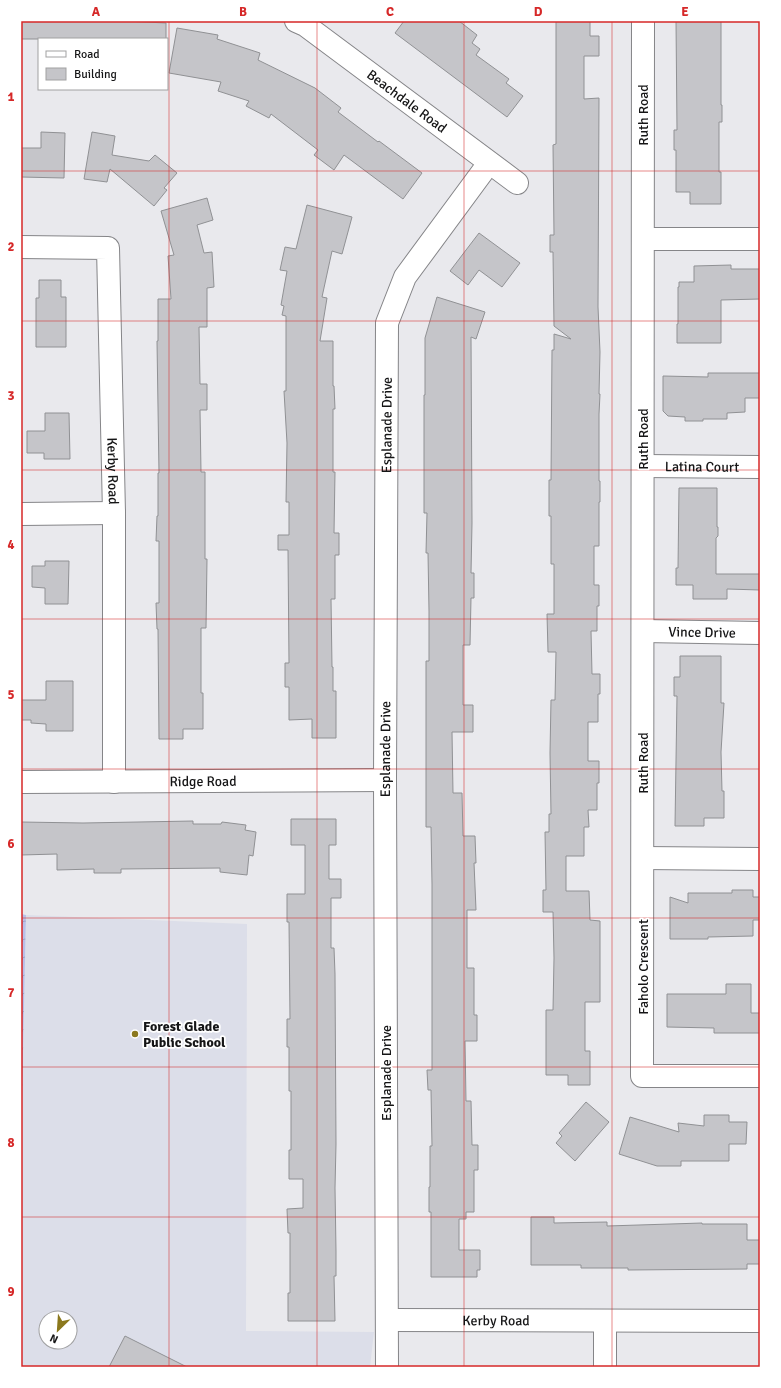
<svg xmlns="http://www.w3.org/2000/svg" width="781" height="1388" font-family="Signika,sans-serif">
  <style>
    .built { fill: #dcdee9; fill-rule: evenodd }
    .park { fill: url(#park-crowns) }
    .building { fill: #c5c5c9; stroke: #909194 }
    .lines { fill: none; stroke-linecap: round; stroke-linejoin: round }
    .minor-casing { stroke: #858588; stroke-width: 24 }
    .minor { stroke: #fff; stroke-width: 22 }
    .grid { fill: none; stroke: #d62828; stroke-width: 1; stroke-opacity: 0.55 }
    .poi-dot { fill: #8b781d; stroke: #fff; stroke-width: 1.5 }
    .labels { text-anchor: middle; stroke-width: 3.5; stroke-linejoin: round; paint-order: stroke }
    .street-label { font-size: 14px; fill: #151516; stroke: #fff }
    .poi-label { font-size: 14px; font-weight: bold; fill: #151516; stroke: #fff; text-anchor: start }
    .neatline { fill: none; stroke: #d62828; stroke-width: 1.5 }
    .grid-label { font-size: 13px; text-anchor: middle; font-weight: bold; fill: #d62828 }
  </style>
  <defs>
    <pattern id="park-crowns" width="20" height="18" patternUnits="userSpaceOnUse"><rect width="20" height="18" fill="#b9c0e8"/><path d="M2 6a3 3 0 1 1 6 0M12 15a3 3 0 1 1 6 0" fill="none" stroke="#9ea4c6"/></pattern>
  </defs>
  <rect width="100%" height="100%" fill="#e9e9ed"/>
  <path class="built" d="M 26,915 L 247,924 L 246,1331 L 374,1332 L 370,1367 L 21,1367 L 21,1144 ZM 46,1318 L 70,1318 L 70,1342 L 46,1342 Z"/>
  <polygon class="park" points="21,914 26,915 21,1144"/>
  <g class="building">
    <polygon points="21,21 125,21 166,23 166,39 21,39"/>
    <polygon points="404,21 459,21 477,35 472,43 480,49 476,55 509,79 506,83 523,96 507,117 395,33"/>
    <polygon points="556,21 590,21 590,36 599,36 599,56 584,56 584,99 599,98 598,307 600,352 599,394 600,394 599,414 599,481 600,481 600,502 599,502 599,546 594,546 594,585 599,585 599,606 597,606 597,631 591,631 592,674 600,674 600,694 598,694 598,722 588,722 588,761 599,761 599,783 597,783 597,810 588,810 589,827 584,827 584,856 566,856 566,891 589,891 590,920 600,921 600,1002 585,1002 585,1051 590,1051 590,1085 568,1085 568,1075 546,1075 546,1010 553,1010 554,958 553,912 543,912 543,890 546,890 545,832 549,832 549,814 551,814 550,753 551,700 555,700 556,652 548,652 547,614 554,614 554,564 551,564 551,516 549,516 549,480 551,480 552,350 554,350 554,334 571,339 554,326 553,252 550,252 550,235 554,235 553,145 556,144"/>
    <polygon points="676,21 721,21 721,105 722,105 722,122 719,122 719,172 721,172 721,204 690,204 690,192 676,192 676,150 674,150 674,130 677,130"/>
    <polygon points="177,28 218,35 217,39 260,53 258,60 315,88 341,108 338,112 378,142 379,141 422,173 403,199 344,155 334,170 314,155 318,150 271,114 269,118 246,106 249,101 218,91 221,82 169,73"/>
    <polygon points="41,132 65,133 64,178 21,177 21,148 41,148"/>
    <polygon points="92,132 115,136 112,155 149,161 155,155 177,173 164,188 167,190 154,206 110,169 107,182 84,179"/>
    <polygon points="207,198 213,220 197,225 204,253 212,252 214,287 207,288 207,327 199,327 200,384 207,384 207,410 200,410 201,472 205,472 205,559 207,559 206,628 201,628 201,693 203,693 203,729 183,729 183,739 159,739 158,629 157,629 156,603 159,603 159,541 156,541 157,516 158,516 158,473 159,473 157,341 158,341 158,299 171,299 168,256 174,255 161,211"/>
    <polygon points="307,205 352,217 342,254 332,251 322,297 327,298 320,341 333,341 333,386 334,386 335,409 333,409 333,472 335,472 334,533 339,533 339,555 335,555 335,599 331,599 332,667 333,667 333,691 336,691 336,738 312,738 312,719 289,720 289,687 285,687 285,663 289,663 288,550 278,550 278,535 289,535 289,502 286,502 287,443 284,391 286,391 286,316 282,315 284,306 281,305 287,271 280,270 285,247 296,249"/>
    <polygon points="479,233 520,263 502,287 479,270 468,285 450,271"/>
    <polygon points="731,265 731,269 760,269 760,299 721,300 721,343 677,343 677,324 678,324 678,287 679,287 679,282 694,282 694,266"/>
    <polygon points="39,280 61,280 61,297 66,297 66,347 36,347 36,298 39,298"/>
    <polygon points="437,297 485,312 476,339 471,337 472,523 471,573 474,573 474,598 471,598 470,645 463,645 463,705 473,705 473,732 452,732 453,793 462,793 463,836 475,836 476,863 474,863 476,910 467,910 467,968 474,968 474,1015 477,1015 477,1041 465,1041 466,1101 471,1101 472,1145 478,1145 478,1170 474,1170 474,1212 466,1212 466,1219 459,1219 459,1250 480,1250 480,1270 477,1270 477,1277 431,1277 431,1212 429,1212 429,1187 430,1187 430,1146 432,1146 431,1090 428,1090 427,1070 432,1070 432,884 431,827 426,827 426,661 429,661 429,611 428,553 426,553 427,513 424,513 424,395 425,395 425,338"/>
    <polygon points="708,373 760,373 760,398 745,398 745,412 727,413 727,419 703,419 703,421 685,421 685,417 668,416 663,411 663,376 708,377"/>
    <polygon points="45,413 69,413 70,459 44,459 44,453 27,453 27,431 45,431"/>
    <polygon points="679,488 717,488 717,527 718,527 718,536 716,538 716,574 760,574 760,590 727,589 727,599 693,599 693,585 676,585 676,568 678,568"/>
    <polygon points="45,561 69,561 68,604 45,604 45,588 32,587 32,566 45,566"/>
    <polygon points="680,656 721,656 721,703 724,703 721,752 722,791 724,791 724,818 704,818 704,826 675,826 677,696 674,696 674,677 680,677"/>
    <polygon points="46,681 73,681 73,731 46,731 46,724 31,723 31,720 21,720 21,700 46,700"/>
    <polygon points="291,819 336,819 336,845 329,845 329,879 341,879 341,898 331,898 331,948 334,948 335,974 336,1144 335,1188 336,1251 336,1276 334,1276 335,1321 288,1321 288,1293 290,1293 290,1233 288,1233 287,1209 303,1208 303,1179 289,1179 289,1150 291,1150 291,1091 289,1091 289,1047 287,1047 287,1019 290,1019 289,922 287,922 287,894 305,894 305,845 291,845"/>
    <polygon points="193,821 193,824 221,824 222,822 246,825 245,830 256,832 253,856 249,855 247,875 220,872 220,868 121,869 121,873 94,873 94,869 57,870 57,854 21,855 21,822 83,823"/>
    <polygon points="732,890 753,890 753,897 760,897 760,920 753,920 753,936 708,937 708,939 670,939 670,897 688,903 688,893 732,893"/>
    <polygon points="726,984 751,984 751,1013 760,1013 760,1033 714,1033 714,1028 667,1027 667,994 726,994"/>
    <polygon points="586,1102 609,1122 575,1161 556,1143 562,1136 559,1133"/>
    <polygon points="704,1115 729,1115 729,1122 747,1122 746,1144 729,1144 729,1161 681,1161 681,1166 657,1166 619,1154 630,1117 679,1132 678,1123 704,1126"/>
    <polygon points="531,1217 554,1217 554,1223 607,1222 607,1226 702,1223 702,1224 747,1224 747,1240 760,1240 760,1264 747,1264 747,1269 628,1270 628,1268 581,1268 581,1265 531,1265"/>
    <polygon points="125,1336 187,1367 109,1367"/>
  </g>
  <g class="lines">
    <g class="minor-casing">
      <g id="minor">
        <path id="s1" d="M 296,21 L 305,25 L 517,183"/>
        <polyline points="643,21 642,1076 760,1076"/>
        <polyline points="643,239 760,239"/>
        <path id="s2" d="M 21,247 L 108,248 L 114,513 L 114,782"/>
        <path id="s3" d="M 643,466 L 760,467"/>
        <polyline points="21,514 114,513"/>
        <path id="s4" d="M 643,631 L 760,633"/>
        <path id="s5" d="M 21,782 L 385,780"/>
        <polyline points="643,858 760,859"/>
        <path id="s6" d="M 387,1320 L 760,1321"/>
        <polyline points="605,1321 605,1367"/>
        <path id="s7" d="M 387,1367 L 385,780 L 387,323 L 405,277 L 489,163"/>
      </g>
    </g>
    <use href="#minor" class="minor"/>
  </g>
  <path class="grid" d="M 169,21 L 169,1367M 317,21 L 317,1367M 464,21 L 464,1367M 612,21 L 612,1367M 21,171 L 760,171M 21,321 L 760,321M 21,470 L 760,470M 21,619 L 760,619M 21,769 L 760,769M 21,918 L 760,918M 21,1067 L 760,1067M 21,1217 L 760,1217"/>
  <circle class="poi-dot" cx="135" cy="1034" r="4"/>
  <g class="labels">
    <g class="street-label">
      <text dy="5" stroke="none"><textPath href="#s1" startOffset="137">Beachdale Road</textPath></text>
      <text transform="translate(643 115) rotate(-90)" y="5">Ruth Road</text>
      <text dy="5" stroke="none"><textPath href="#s7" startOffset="942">Esplanade Drive</textPath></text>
      <text transform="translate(643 439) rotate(-90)" y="5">Ruth Road</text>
      <text dy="5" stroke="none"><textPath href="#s3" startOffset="59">Latina Court</textPath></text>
      <text dy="5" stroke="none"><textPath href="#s2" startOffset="310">Kerby Road</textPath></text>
      <text dy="5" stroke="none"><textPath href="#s4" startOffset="59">Vince Drive</textPath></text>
      <text dy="5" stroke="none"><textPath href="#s7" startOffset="618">Esplanade Drive</textPath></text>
      <text transform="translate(643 763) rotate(-90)" y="5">Ruth Road</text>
      <text dy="5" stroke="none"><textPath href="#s5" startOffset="182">Ridge Road</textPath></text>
      <text transform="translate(643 967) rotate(-90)" y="5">Faholo Crescent</text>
      <text transform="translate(386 1073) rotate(-90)" y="5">Esplanade Drive</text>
      <text dy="5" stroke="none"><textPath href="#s6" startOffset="109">Kerby Road</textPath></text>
    </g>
    <g class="poi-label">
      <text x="143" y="1031">Forest Glade<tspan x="143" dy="16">Public School</tspan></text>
    </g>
  </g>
  <rect width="781" height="1388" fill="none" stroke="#ffffff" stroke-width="44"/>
  <rect x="38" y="38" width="130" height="52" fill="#ffffff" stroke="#a1a1a2"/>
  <rect x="46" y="51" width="20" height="6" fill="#ffffff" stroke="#a1a1a2"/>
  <text x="74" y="58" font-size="12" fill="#151516">Road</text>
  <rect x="46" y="68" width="20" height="12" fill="#c5c5c9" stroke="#a1a1a2"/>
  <text x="74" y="78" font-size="12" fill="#151516">Building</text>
  <g transform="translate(58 1330) rotate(205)"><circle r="19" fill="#ffffff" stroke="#a1a1a2"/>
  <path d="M0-3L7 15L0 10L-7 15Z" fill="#8b781d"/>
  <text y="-6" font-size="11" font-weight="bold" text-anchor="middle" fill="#151516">N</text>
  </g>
  <rect x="22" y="22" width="737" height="1344" class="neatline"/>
  <g class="grid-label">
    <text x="96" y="16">A</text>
    <text x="243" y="16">B</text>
    <text x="390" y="16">C</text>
    <text x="538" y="16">D</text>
    <text x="685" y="16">E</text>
    <text x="11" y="101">1</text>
    <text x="11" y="251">2</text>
    <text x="11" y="400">3</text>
    <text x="11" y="549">4</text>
    <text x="11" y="699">5</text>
    <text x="11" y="848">6</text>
    <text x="11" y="997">7</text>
    <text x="11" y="1147">8</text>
    <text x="11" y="1296">9</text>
  </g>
</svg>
